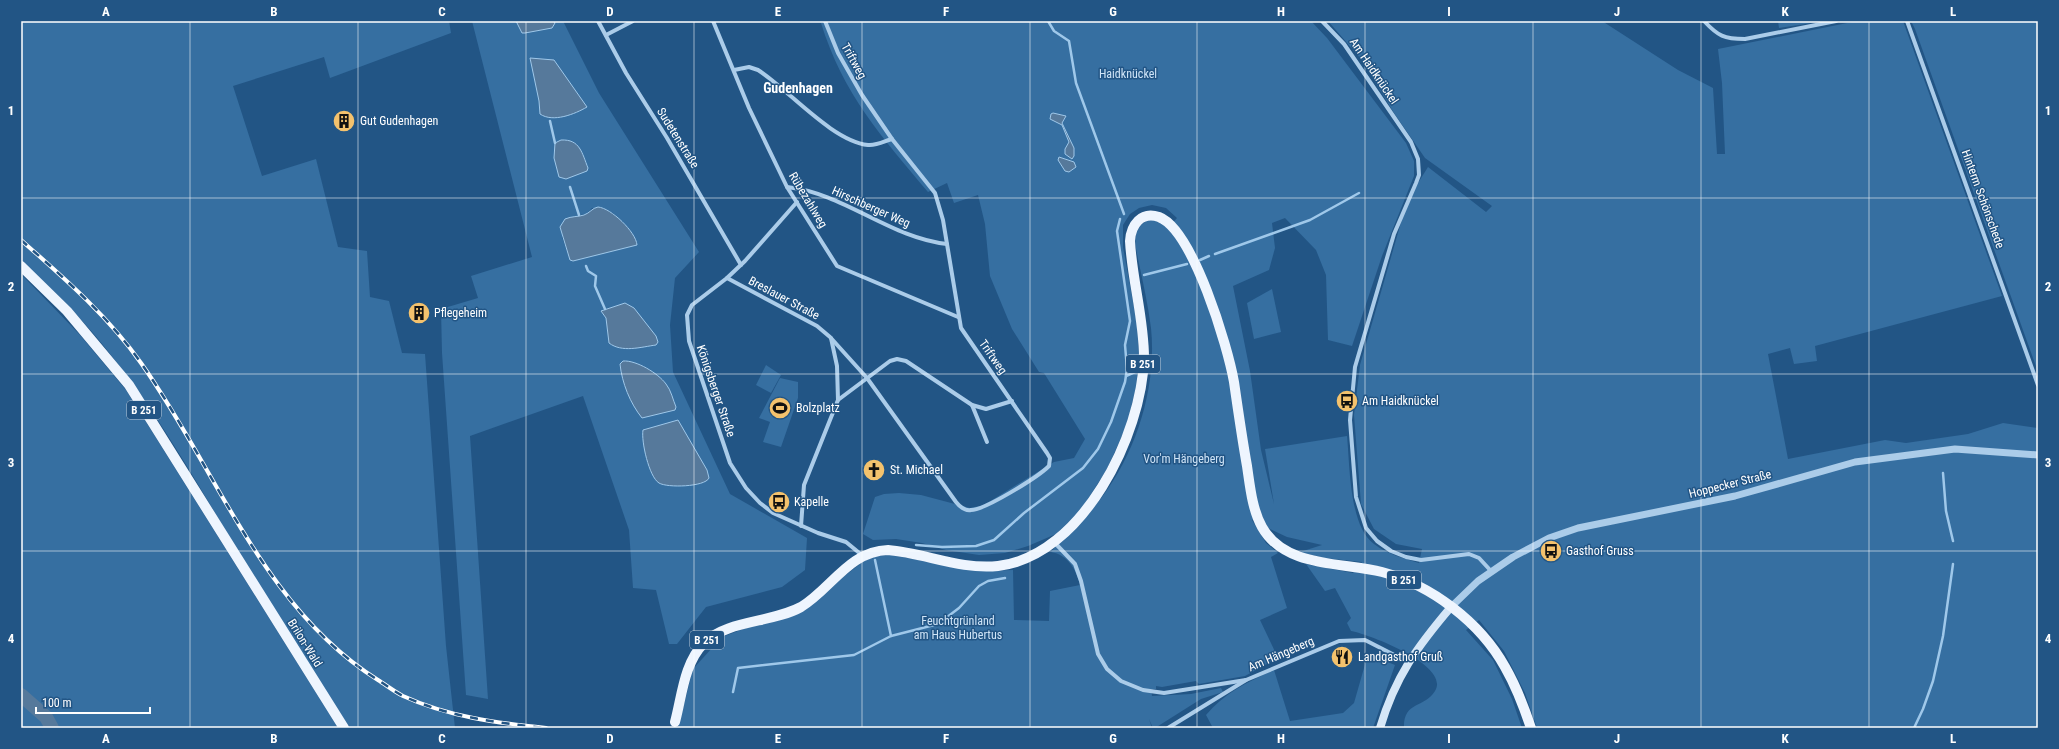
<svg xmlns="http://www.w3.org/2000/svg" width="2059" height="749" font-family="'Roboto Condensed',sans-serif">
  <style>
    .green { fill: #366fa1; fill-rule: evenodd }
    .water { fill: #56799b; stroke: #9fc8ea }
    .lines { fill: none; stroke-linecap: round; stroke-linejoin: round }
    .stream { stroke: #9fc8ea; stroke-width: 2.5 }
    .river { stroke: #56799b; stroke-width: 14 }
    .minor { stroke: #abcce9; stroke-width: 4 }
    .tertiary { stroke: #abcce9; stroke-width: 7 }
    .secondary { stroke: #d6e7f7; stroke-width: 8 }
    .primary { stroke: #eef5fe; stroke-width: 10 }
    .rail-casing { stroke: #fff; stroke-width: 4 }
    .rail { stroke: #225585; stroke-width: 2.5; stroke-dasharray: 8; stroke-linecap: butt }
    .grid { fill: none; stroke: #fff; stroke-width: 1; stroke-opacity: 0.55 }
    .labels { text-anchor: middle; stroke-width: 3; stroke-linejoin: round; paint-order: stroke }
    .shield { fill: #225585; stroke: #bdccda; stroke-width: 1 }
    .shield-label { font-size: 11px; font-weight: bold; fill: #fff }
    .street-label { font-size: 12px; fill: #fff; stroke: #225585 }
    .park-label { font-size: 12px; fill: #cfe4f7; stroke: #225585 }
    .poi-label { font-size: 12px; fill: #fff; stroke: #225585; text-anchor: start }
    .quarter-label { font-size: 14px; font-weight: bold; fill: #fff; stroke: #225585 }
    .neatline { fill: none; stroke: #fff; stroke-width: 1.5 }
    .grid-label { font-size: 13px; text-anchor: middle; font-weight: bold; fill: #fff }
  </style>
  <rect width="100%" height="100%" fill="#225585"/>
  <g class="green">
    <path d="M 21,21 L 449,21 L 451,33 L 330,78 L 324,57 L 233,86 L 262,176 L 316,159 L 338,247 L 367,251 L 370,297 L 389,301 L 402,353 L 425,354 L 446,646 L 455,728 L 350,728 C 320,682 288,636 260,589 C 210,506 164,420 103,345 C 78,314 49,287 21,260 Z"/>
    <path d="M 472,21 L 516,21 L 522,33 L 555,23 L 554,21 L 563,21 L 599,93 L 699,252 L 675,278 L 670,325 L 673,372 L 730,494 L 807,538 L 805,570 L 782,587 L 706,607 L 677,644 L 669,644 L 656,590 L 633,588 L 629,530 L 583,396 L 470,436 L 488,699 L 466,695 L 442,353 L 441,309 L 478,298 L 471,276 L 532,257 ZM 592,208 L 613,213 L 631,232 L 637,245 L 573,261 L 570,260 L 562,237 L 579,215 L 587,214 ZM 634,308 L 642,320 L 634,349 L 619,348 L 609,343 L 606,318 L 601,311 ZM 678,421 L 665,485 C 647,479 643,447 643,430 Z"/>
    <path d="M 828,21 L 1311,21 L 1327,38 L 1406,143 L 1414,161 L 1414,176 L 1382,256 L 1352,346 L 1328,340 L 1326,275 L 1316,250 L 1285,218 L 1272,223 L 1275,248 L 1269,270 L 1233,286 L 1250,371 L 1261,450 L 1274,504 L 1265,449 L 1347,436 C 1350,465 1349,526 1374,544 C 1387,554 1403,558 1419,563 L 1422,549 L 1396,544 L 1374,529 L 1361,504 L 1354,415 L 1360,365 L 1402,219 L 1418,183 L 1428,167 L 1486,212 L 1492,206 L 1425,158 L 1394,113 L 1361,59 L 1328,21 L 1602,21 L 1678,70 L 1713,88 L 1717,154 L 1725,154 L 1722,83 L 1718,49 L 1857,21 L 1903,21 L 2002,296 L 1815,346 L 1817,361 L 1794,364 L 1790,348 L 1768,354 L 1788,459 L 1885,440 L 1906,443 L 1968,434 L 2003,423 L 2038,428 L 2038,728 L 1537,728 L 1525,693 L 1504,651 L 1479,620 L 1466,630 L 1493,660 L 1512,699 L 1522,728 L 1404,728 C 1403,701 1425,708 1435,691 C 1451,665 1368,634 1351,631 L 1347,623 L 1351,618 L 1335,588 L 1325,591 L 1306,564 L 1353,573 L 1362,562 L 1324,558 L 1300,552 L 1322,545 L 1287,537 L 1268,528 L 1262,516 L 1252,520 L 1266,543 L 1278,553 L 1271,557 L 1287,608 L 1260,620 L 1278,658 L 1245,676 L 1199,684 L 1196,681 L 1162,687 L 1156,686 L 1156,689 L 1151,689 L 1152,696 L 1191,694 L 1221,688 L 1223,692 L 1201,699 L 1155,728 L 1153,728 L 1149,719 L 1152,728 L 678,728 L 693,669 L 722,637 L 781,615 L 831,586 L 864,561 L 877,556 L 891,555 L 979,571 L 1013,570 L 1014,620 L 1049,621 L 1050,591 L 1080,585 C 1076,569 1068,555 1051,552 C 1067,533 1087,517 1102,497 C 1137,451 1157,386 1151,328 C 1148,305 1143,282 1138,259 C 1137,252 1134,243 1136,235 C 1137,227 1146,218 1155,220 C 1159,222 1164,226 1168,228 L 1177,218 L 1166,208 L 1152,205 L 1139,208 L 1130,214 L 1123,225 L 1123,247 L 1137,323 L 1139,357 L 1136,387 L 1127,425 L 1107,469 L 1081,510 L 1056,534 L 1028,546 L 1005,553 L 979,555 L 946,550 L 922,543 L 896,539 L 873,540 L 863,534 L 875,497 L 884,494 L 899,493 L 921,495 L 970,508 L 984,505 L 1054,462 L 1074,458 L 1085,439 L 1044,373 L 1039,372 L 1012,329 L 990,276 L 985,224 L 978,195 L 954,203 L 947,183 L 928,192 C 881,136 843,94 821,23 Z"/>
    <polygon points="1778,21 1824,21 1779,28"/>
    <polygon points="1911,21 2038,21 2038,372 1915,29"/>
    <polygon points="21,274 80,335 126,390 338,728 21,728"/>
    <polygon points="1272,289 1281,332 1254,339 1247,303"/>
    <polygon points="766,365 781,375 771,393 756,385"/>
    <polygon points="780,378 798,382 798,398 781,447 763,442 770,422 759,418"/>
    <path d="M 1368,654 L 1395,665 L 1373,728 L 1213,728 L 1206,715 C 1224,693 1249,681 1274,670 L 1290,721 L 1343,713 L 1354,703 Z"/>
  </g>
  <g class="water">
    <polygon points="516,21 554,21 555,23 552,28 525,33 522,33"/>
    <path d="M 530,58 L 554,60 L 587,107 C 575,114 553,123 540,114 L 539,101 Z"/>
    <polygon points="1053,113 1066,116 1062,123 1074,148 1074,156 1072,159 1065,154 1065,149 1069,142 1062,125 1050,119 1051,114"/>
    <path d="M 561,140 C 580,139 582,153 588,168 L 587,171 L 566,179 L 559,177 L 554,158 L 555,143 Z"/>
    <polygon points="1059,157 1074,162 1076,167 1069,172 1065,171 1058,160"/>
    <path d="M 598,207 C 611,208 636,232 637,245 L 573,261 L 570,260 L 560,227 L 565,219 C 572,216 578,217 584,215 C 590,213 592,208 598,207 Z"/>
    <path d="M 625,303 L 634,308 L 656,336 L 658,342 L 656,345 C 641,347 622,353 609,343 L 606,318 L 601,311 Z"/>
    <path d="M 623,361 C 636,360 658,373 666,384 C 671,390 673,400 676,407 L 675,410 L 642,418 C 630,403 622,383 620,364 Z"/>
    <path d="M 678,420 L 707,470 L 709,478 C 705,487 667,488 659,483 C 649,477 641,441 643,430 Z"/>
  </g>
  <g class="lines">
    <g class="stream">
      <polyline points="1048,21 1054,31 1069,41 1076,83 1124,214"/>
      <polyline points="550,121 555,143"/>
      <polyline points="570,187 579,215"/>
      <polyline points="1215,254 1310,220 1359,193"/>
      <polyline points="1200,260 1209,256"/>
      <polyline points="586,266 588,271 596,276 595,286 605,309"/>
      <polyline points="1144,275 1187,264"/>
      <polyline points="1126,376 1135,372"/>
      <polyline points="1943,473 1946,511 1953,541"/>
      <polyline points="916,545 942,547 976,546 994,540 1024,513 1083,468 1098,449 1111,422 1125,382 1127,369 1125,345 1130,321 1117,231 1120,219"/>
      <polyline points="875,560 891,636"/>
      <polyline points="733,692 738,668 854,655 891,636 938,624 959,608 979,586 988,581 1005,578"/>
      <polyline points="1914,728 1923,709 1933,681 1943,636 1953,564"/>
    </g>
    <polyline class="river" points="21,695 46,717 52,728"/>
    <g class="minor">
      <polyline points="598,21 626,73 667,138 741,265"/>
      <polyline points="713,21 749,108 787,187 837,266 958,317"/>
      <polyline points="1322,21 1344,44 1411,142 1418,159 1419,175 1416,183 1394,234 1355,367 1350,420 1356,497 1366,528 1377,541 1391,551 1406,557 1421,560 1469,554 1479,558 1491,571"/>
      <path d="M 1704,21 C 1718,36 1724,39 1745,39 L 1836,21"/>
      <polyline points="1907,21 2038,385"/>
      <polyline points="606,35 633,21"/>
      <path d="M 734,70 L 749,67 L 758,70 C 789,90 832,141 868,145 C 876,146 885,141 892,139"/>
      <path d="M 787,187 C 844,193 890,238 947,244"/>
      <polyline points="797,202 745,261 727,278 692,305 687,315 689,341 730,463 746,488 760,503 773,513 818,533 846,542 863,556"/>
      <path d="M 727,278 L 817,326 L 830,337 L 867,378 L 956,502 C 960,507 965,511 971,510 C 985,510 1038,477 1049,466 L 1050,458 L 1047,453 L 961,328 L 943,220 L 935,193 L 892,139 L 862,95 L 838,53 L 825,21"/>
      <polyline points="838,400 890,361 897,359 906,361 972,405 986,409 1012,401"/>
      <polyline points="972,405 987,442"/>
      <polyline points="801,526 804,485 838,400 837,366 831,338"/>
      <polyline points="1054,542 1075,564 1081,581 1098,654 1107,669 1121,681 1143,690 1164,693 1246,680"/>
      <polyline points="1168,728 1246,680 1339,641 1365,640 1408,662"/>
    </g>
    <polyline class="tertiary" points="1451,607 1478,581 1513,557 1549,538 1578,528 1735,496 1855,462 1955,449 2038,455"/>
    <path class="secondary" d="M 1380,728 C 1395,677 1417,647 1451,607"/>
    <g class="primary">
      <polyline points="21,266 67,311 129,385 344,728"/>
      <path d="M 675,722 C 682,696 684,663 704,643 C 727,620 772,623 801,607 C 831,589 849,551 888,550 C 925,553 960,570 998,566 C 1083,556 1142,434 1144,358 C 1144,318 1132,280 1130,241 C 1131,225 1141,211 1159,217 C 1193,230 1228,347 1234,382 C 1238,410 1242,438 1247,466 C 1250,486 1252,509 1262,527 C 1285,568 1342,562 1382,572 C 1431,585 1480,622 1505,667 C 1516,686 1524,707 1531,728"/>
    </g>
    <g class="rail-casing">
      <path id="rail" d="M 21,240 C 64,278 108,316 141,363 C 217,470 263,608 378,680 C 386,685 395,692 403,696 C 449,717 497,723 546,728"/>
    </g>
    <use href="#rail" class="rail"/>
  </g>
  <path class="grid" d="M 190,21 L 190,728M 358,21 L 358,728M 526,21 L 526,728M 694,21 L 694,728M 862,21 L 862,728M 1030,21 L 1030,728M 1197,21 L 1197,728M 1365,21 L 1365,728M 1533,21 L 1533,728M 1701,21 L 1701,728M 1869,21 L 1869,728M 21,198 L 2038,198M 21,374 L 2038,374M 21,551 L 2038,551"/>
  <defs>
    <g id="building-disc" transform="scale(1.15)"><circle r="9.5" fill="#f4c26d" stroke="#225585"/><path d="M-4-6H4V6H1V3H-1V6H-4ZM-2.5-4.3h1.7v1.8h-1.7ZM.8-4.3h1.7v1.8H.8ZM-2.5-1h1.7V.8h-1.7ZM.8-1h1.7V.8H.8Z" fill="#111"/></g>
    <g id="bus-disc" transform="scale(1.15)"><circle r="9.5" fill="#f4c26d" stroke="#225585"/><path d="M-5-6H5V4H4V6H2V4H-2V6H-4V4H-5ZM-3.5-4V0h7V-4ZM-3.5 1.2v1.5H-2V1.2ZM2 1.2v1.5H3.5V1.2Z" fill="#111"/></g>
    <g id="stadium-disc" transform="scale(1.15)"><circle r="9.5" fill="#f4c26d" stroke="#225585"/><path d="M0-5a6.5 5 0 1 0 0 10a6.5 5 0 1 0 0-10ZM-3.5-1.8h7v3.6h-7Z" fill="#111"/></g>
    <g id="church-disc" transform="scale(1.15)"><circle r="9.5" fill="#f4c26d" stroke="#225585"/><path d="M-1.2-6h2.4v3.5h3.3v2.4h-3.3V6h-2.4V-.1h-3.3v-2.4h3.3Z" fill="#111"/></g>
    <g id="restaurant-disc" transform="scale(1.15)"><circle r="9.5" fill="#f4c26d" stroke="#225585"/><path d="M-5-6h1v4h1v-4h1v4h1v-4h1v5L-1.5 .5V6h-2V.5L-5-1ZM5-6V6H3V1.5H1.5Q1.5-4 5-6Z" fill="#111"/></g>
  </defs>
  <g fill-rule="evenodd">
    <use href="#building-disc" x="344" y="121"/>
    <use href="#building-disc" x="419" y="313"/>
    <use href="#bus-disc" x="1347" y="401"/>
    <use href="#stadium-disc" x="780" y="408"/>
    <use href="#church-disc" x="874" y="470"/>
    <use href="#bus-disc" x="779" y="502"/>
    <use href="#bus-disc" x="1551" y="551"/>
    <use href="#restaurant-disc" x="1342" y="657"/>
  </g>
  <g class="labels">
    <g class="shield">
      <rect x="1126" y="355" width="34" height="18" rx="3"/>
      <rect x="127" y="401" width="34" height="18" rx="3"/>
      <rect x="1387" y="571" width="34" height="18" rx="3"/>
      <rect x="690" y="631" width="34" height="18" rx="3"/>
    </g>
    <g class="shield-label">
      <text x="1143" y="368">B 251</text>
      <text x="144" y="414">B 251</text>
      <text x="1404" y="584">B 251</text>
      <text x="707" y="644">B 251</text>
    </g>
    <g class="street-label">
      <text transform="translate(854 61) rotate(61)" y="4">Triftweg</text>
      <text transform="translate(1374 71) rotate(56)" y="4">Am Haidknückel</text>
      <text transform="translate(678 138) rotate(58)" y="4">Sudetenstraße</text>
      <text transform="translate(1983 199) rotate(70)" y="4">Hinterm Schönschede</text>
      <text transform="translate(808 200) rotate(59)" y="4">Rübezahlweg</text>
      <text transform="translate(871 207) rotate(24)" y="4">Hirschberger Weg</text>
      <text transform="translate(784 298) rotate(28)" y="4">Breslauer Straße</text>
      <text transform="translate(993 357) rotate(55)" y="4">Triftweg</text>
      <text transform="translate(716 391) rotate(71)" y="4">Königsberger Straße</text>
      <text transform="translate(1730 484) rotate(-14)" y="4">Hoppecker Straße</text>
      <text transform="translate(305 643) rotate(58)" y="4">Brilon-Wald</text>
      <text transform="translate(1281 654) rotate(-23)" y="4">Am Hängeberg</text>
    </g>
    <g class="park-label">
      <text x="1128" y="78">Haidknückel</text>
      <text x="1184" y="463">Vor'm Hängeberg</text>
      <text x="958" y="625">Feuchtgrünland<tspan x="958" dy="14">am Haus Hubertus</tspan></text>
    </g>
    <g class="poi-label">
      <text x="360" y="125">Gut Gudenhagen</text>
      <text x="434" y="317">Pflegeheim</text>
      <text x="1362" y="405">Am Haidknückel</text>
      <text x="796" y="412">Bolzplatz</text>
      <text x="890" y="474">St. Michael</text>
      <text x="794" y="506">Kapelle</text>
      <text x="1566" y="555">Gasthof Gruss</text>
      <text x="1358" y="661">Landgasthof Gruß</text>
    </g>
    <g class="quarter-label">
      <text x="798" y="93">Gudenhagen</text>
    </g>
  </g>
  <rect width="2059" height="749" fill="none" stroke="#225585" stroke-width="44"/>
  <path d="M36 707v6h114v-6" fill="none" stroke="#ffffff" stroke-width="2"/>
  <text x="42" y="707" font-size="12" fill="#ffffff" stroke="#225585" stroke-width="3" paint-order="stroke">100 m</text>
  <rect x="22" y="22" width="2015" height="705" class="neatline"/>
  <g class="grid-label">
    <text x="106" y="16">A</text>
    <text x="274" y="16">B</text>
    <text x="442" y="16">C</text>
    <text x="610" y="16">D</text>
    <text x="778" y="16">E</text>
    <text x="946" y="16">F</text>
    <text x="1113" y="16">G</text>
    <text x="1281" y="16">H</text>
    <text x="1449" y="16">I</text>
    <text x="1617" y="16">J</text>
    <text x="1785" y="16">K</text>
    <text x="1953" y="16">L</text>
    <text x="11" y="115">1</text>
    <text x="2048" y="115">1</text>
    <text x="11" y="291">2</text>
    <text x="2048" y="291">2</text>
    <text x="11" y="467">3</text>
    <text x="2048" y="467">3</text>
    <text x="11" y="643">4</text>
    <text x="2048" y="643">4</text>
    <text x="106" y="743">A</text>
    <text x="274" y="743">B</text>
    <text x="442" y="743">C</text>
    <text x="610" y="743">D</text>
    <text x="778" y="743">E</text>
    <text x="946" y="743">F</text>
    <text x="1113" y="743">G</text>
    <text x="1281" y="743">H</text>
    <text x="1449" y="743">I</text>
    <text x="1617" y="743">J</text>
    <text x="1785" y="743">K</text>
    <text x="1953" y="743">L</text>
  </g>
</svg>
